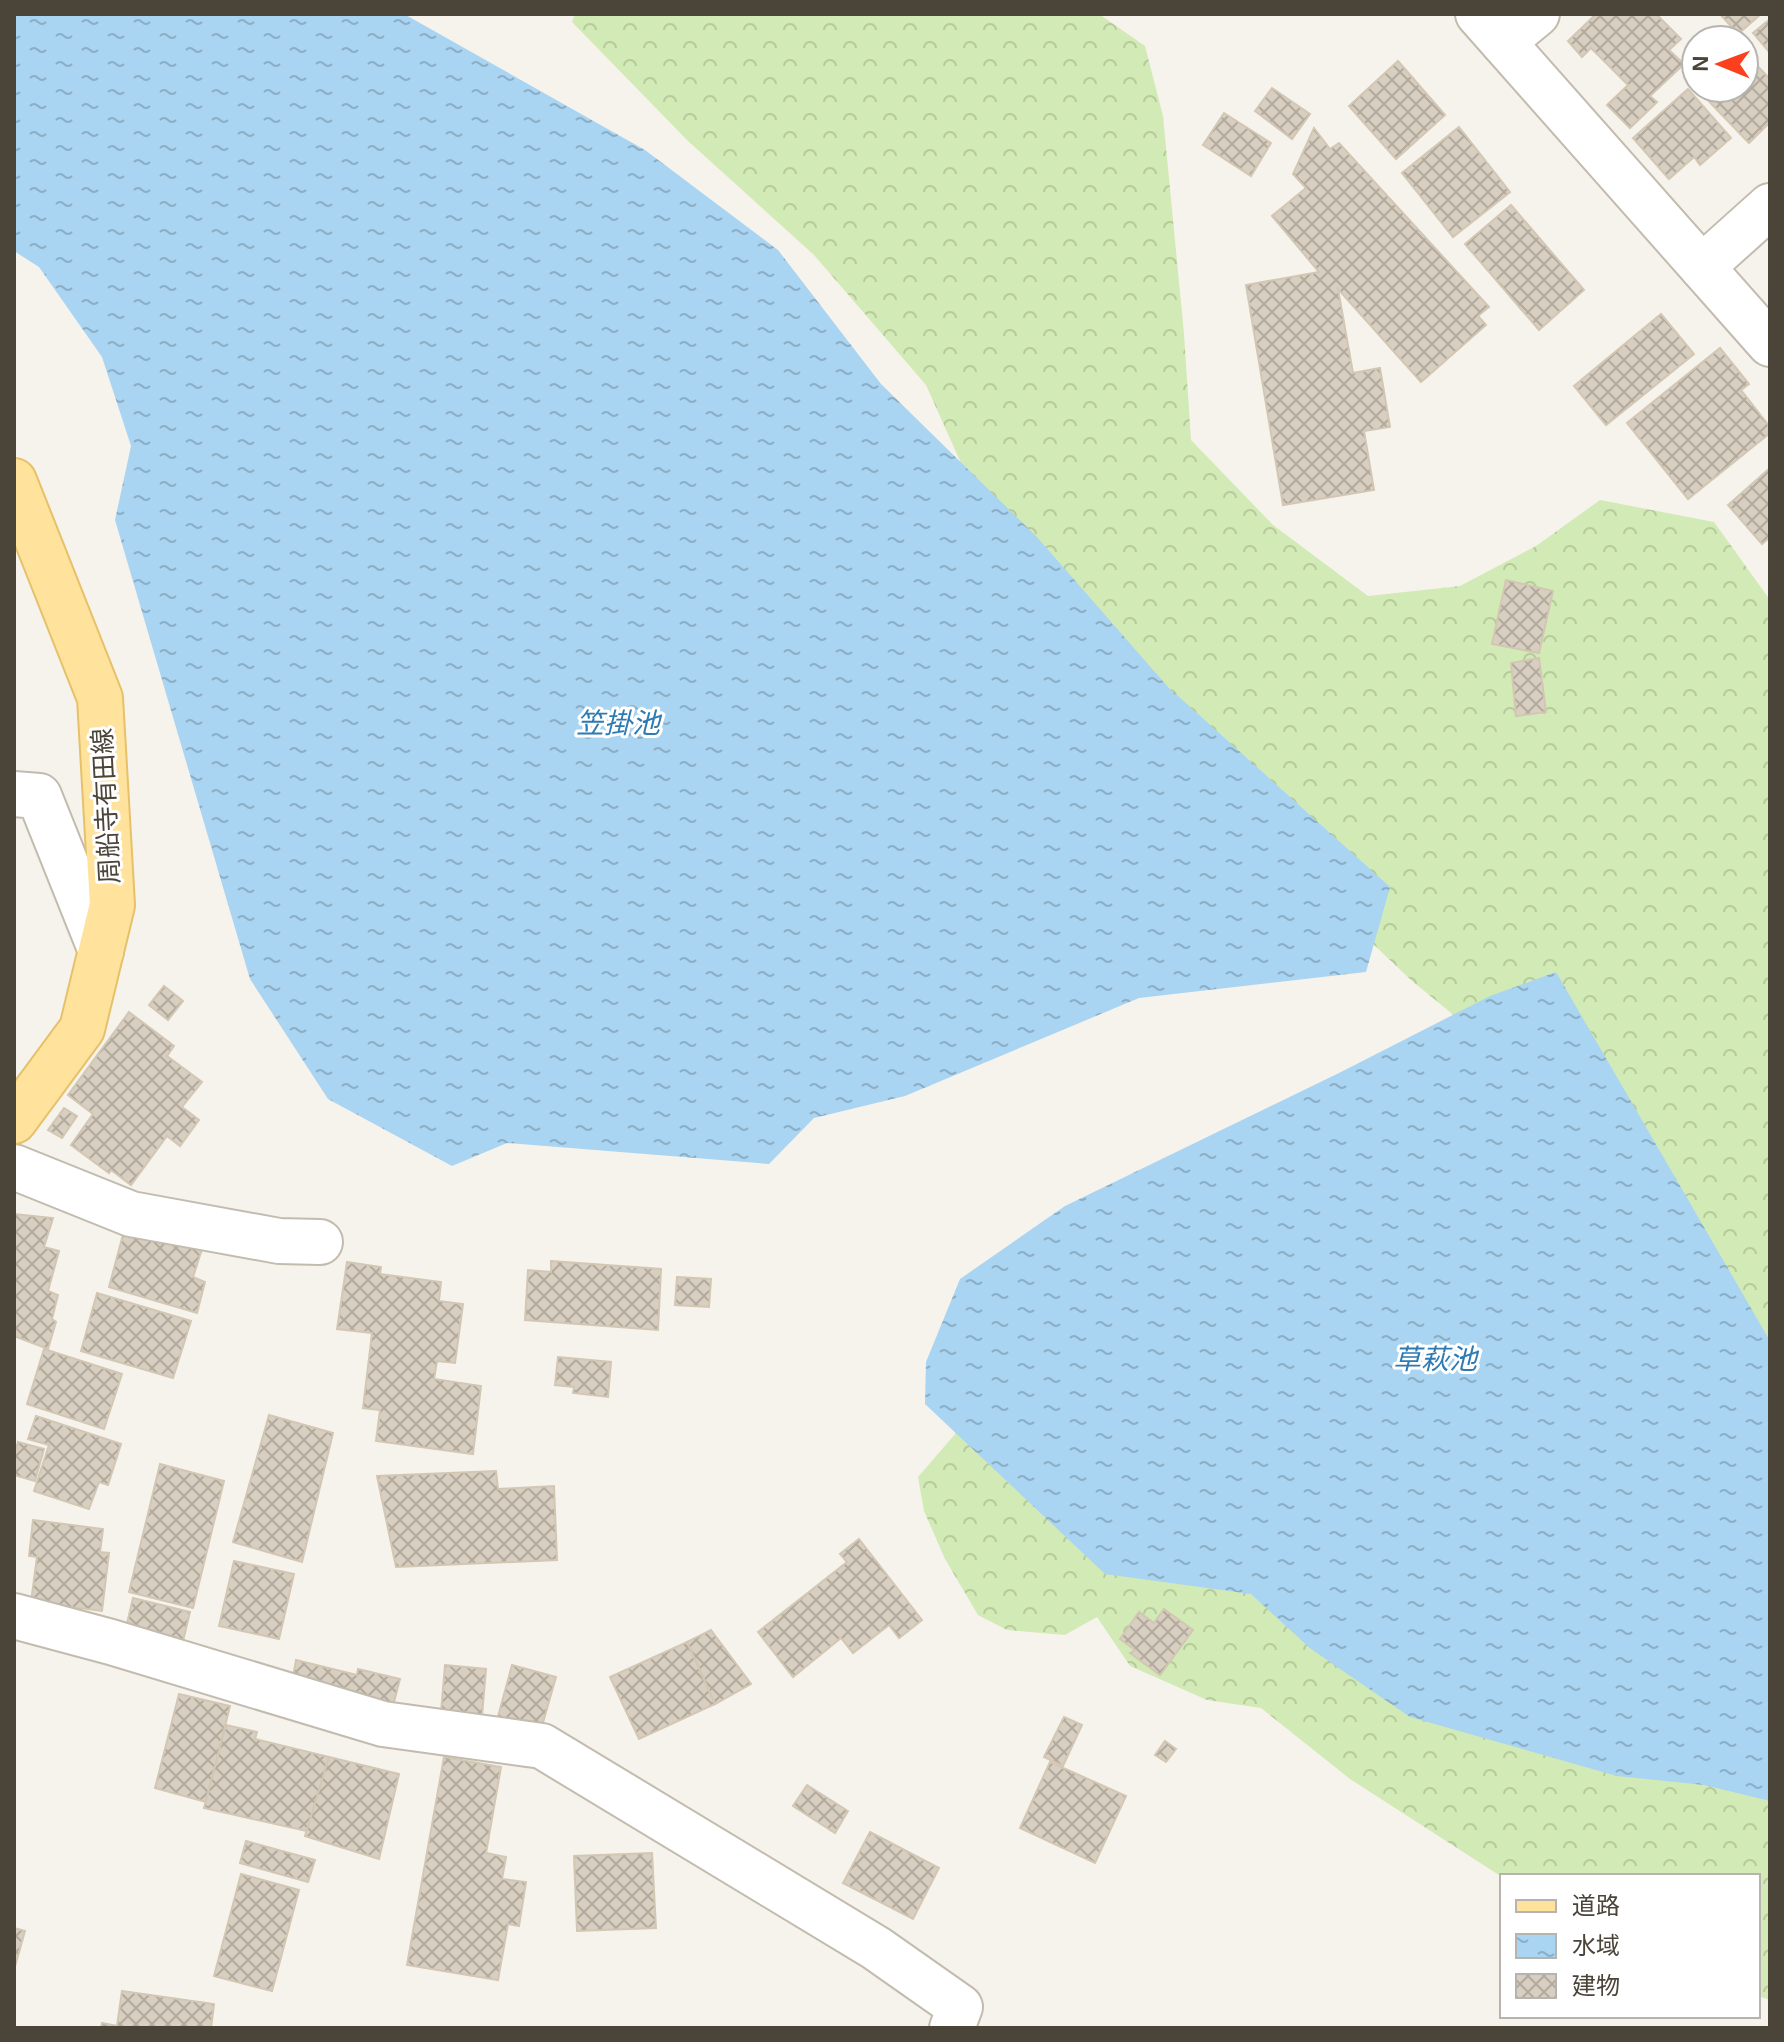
<svg xmlns="http://www.w3.org/2000/svg" width="1784" height="2042" font-family="Arial,'Noto Sans JP',sans-serif">
  <style>
    .forest { fill: url(#forest-crowns) }
    .water { fill: url(#water-ripples) }
    .building { fill: url(#building-cross-hatch); stroke: #d3c7b4; stroke-width: 2 }
    .lines { fill: none; stroke-linecap: round; stroke-linejoin: round }
    .minor-casing { stroke: #c2bbae; stroke-width: 48 }
    .major-casing { stroke: #e6c16a; stroke-width: 48 }
    .minor { stroke: #fff; stroke-width: 44 }
    .major { stroke: #ffe39c; stroke-width: 44 }
    .labels { text-anchor: middle; stroke-width: 6; stroke-linejoin: round; paint-order: stroke }
    .street-label { font-size: 26px; fill: #4b4439; stroke: #fff }
    .water-label { font-size: 28px; font-style: italic; fill: #2e7ab2; stroke: #fff }
  </style>
  <defs>
    <pattern id="forest-crowns" width="20" height="18" patternUnits="userSpaceOnUse" patternTransform="scale(2)"><rect width="20" height="18" fill="#d2eab5"/><path d="M2 6a3 3 0 1 1 6 0M12 15a3 3 0 1 1 6 0" fill="none" stroke="#b6ca9c"/></pattern>
    <pattern id="water-ripples" width="26" height="14" patternUnits="userSpaceOnUse" patternTransform="scale(2)"><rect width="26" height="14" fill="#a9d4f2"/><path d="M2 4q2-2 4 0t4 0M15 11q2-2 4 0t4 0" fill="none" stroke="#8caec5"/></pattern>
    <pattern id="building-cross-hatch" width="8" height="8" patternUnits="userSpaceOnUse" patternTransform="scale(2)"><rect width="8" height="8" fill="#d8cfc1"/><path d="M0 0l8 8M0 8l8-8" fill="none" stroke="#b1aa9e"/></pattern>
  </defs>
  <rect width="100%" height="100%" fill="#f6f3ec"/>
  <g class="forest">
    <polygon points="575,14 1099,14 1145,46 1163,116 1184,334 1191,440 1273,525 1368,596 1460,586 1536,546 1600,500 1714,522 1770,600 1770,1394 1576,1115 1412,981 1313,887 995,539 926,385 814,255 688,141 572,22"/>
    <polygon points="975,1411 1770,1768 1770,2000 1758,1996 1758,1876 1502,1877 1350,1779 1261,1708 1207,1700 1130,1666 1097,1617 1065,1635 1007,1630 978,1615 945,1559 924,1511 918,1477"/>
  </g>
  <g class="water">
    <polygon points="14,14 404,14 645,150 778,250 881,384 1036,536 1168,687 1390,887 1366,972 1139,998 905,1096 814,1118 769,1164 507,1143 452,1166 328,1099 250,979 115,520 131,446 102,357 39,267 14,251"/>
    <polygon points="1556,972 1770,1341 1770,1801 1704,1785 1617,1776 1410,1717 1311,1649 1251,1594 1105,1574 925,1404 926,1362 960,1279 1065,1206 1339,1073 1490,996"/>
  </g>
  <g class="building">
    <polygon points="1596,14 1656,14 1681,39 1669,50 1684,64 1650,96 1657,102 1630,128 1607,105 1628,85 1591,48 1582,57 1568,41"/>
    <polygon points="1720,14 1761,14 1738,34"/>
    <polygon points="1770,19 1770,53 1753,33"/>
    <polygon points="1744,52 1770,79 1770,122 1749,143 1696,88 1744,88"/>
    <polygon points="1398,61 1445,115 1396,159 1349,106"/>
    <polygon points="1272,88 1310,114 1292,139 1255,111"/>
    <polygon points="1688,89 1731,138 1700,165 1694,157 1669,179 1633,138"/>
    <polygon points="1224,113 1271,143 1251,176 1203,145"/>
    <polygon points="1459,127 1510,192 1453,237 1402,173"/>
    <polygon points="1314,128 1330,149 1339,143 1489,307 1478,316 1486,325 1421,382 1338,289 1353,373 1380,368 1390,427 1364,431 1374,490 1283,505 1246,285 1319,272 1272,216 1306,188 1293,174"/>
    <polygon points="1511,205 1584,290 1539,330 1465,244"/>
    <polygon points="1661,314 1694,354 1606,425 1574,386"/>
    <polygon points="1720,348 1749,384 1741,390 1770,427 1770,433 1688,499 1627,423"/>
    <polygon points="1770,468 1770,537 1762,544 1728,505"/>
    <polygon points="1506,580 1553,591 1539,653 1492,644"/>
    <polygon points="1539,658 1546,712 1516,716 1511,663"/>
    <polygon points="164,986 183,1001 168,1020 149,1005"/>
    <polygon points="129,1012 174,1046 167,1056 202,1082 182,1107 199,1120 180,1146 167,1136 131,1185 111,1170 109,1173 71,1145 93,1114 68,1095"/>
    <polygon points="64,1108 77,1116 62,1138 48,1130"/>
    <polygon points="14,1214 53,1218 44,1247 59,1251 48,1291 58,1295 52,1319 56,1322 48,1349 14,1336"/>
    <polygon points="125,1227 202,1249 193,1277 205,1282 197,1313 109,1287"/>
    <polygon points="551,1261 661,1269 658,1330 525,1320 528,1270 551,1272"/>
    <polygon points="347,1262 381,1267 380,1274 441,1282 439,1301 463,1304 455,1363 437,1361 434,1379 481,1386 473,1454 376,1441 380,1410 363,1408 372,1333 337,1329"/>
    <polygon points="677,1277 711,1279 709,1307 675,1305"/>
    <polygon points="97,1293 191,1321 173,1378 81,1351"/>
    <polygon points="44,1349 122,1374 104,1429 27,1404"/>
    <polygon points="558,1357 611,1362 608,1397 573,1393 574,1387 555,1385"/>
    <polygon points="269,1415 333,1433 302,1562 233,1542"/>
    <polygon points="36,1416 121,1444 108,1485 99,1482 89,1509 34,1491 49,1445 28,1439"/>
    <polygon points="18,1442 44,1449 35,1481 14,1475 14,1455"/>
    <polygon points="160,1464 224,1481 193,1608 129,1592"/>
    <polygon points="496,1471 498,1489 554,1486 557,1560 396,1567 377,1476"/>
    <polygon points="33,1520 103,1529 100,1552 109,1553 102,1611 31,1602 37,1557 29,1556"/>
    <polygon points="859,1539 922,1620 899,1638 889,1625 853,1653 841,1638 793,1677 758,1632 847,1562 840,1554"/>
    <polygon points="234,1561 294,1574 279,1639 219,1626"/>
    <polygon points="133,1598 190,1612 181,1649 124,1636"/>
    <polygon points="1164,1609 1193,1630 1160,1675 1130,1653 1135,1650 1120,1639 1139,1612 1154,1623"/>
    <polygon points="711,1630 751,1684 715,1704 687,1642"/>
    <polygon points="687,1642 715,1704 639,1739 610,1677"/>
    <polygon points="296,1660 357,1675 358,1669 400,1679 393,1706 292,1682"/>
    <polygon points="445,1665 486,1669 482,1716 441,1712"/>
    <polygon points="512,1665 556,1677 540,1733 497,1720"/>
    <polygon points="179,1694 230,1706 206,1802 155,1788"/>
    <polygon points="1064,1717 1082,1725 1063,1766 1044,1757"/>
    <polygon points="226,1725 257,1732 255,1739 329,1757 307,1831 204,1808"/>
    <polygon points="1165,1741 1176,1749 1166,1762 1155,1755"/>
    <polygon points="329,1757 399,1774 379,1859 305,1836"/>
    <polygon points="444,1757 501,1767 486,1853 506,1857 502,1879 526,1882 519,1926 508,1924 498,1980 407,1965"/>
    <polygon points="1050,1762 1126,1796 1095,1863 1020,1828"/>
    <polygon points="807,1785 848,1811 835,1833 793,1806"/>
    <polygon points="870,1832 939,1868 913,1919 843,1883"/>
    <polygon points="246,1841 315,1860 308,1882 240,1863"/>
    <polygon points="652,1853 656,1928 577,1931 574,1856"/>
    <polygon points="241,1874 299,1890 272,1991 214,1976"/>
    <polygon points="14,1928 25,1931 14,1970"/>
    <polygon points="122,1991 214,2004 211,2028 101,2028 102,2023 117,2026"/>
  </g>
  <g class="lines">
    <g class="minor-casing">
      <g id="minor">
        <polyline points="1478,14 1770,344"/>
        <polyline points="1503,42 1537,14"/>
        <polyline points="1702,267 1770,206"/>
        <polyline points="14,794 39,796 101,951"/>
        <polyline points="14,1167 131,1214 279,1241 320,1242"/>
        <polyline points="14,1616 111,1642 383,1724 542,1746 876,1948 960,2007 952,2028"/>
      </g>
    </g>
    <g class="major-casing">
      <polyline id="major" points="14,481 100,698 112,905 82,1029 14,1121"/>
    </g>
    <use href="#minor" class="minor"/>
    <use href="#major" class="major"/>
  </g>
  <g class="labels">
    <g class="street-label">
      <text transform="translate(106 806) rotate(-93)" y="9">周船寺有田線</text>
    </g>
    <g class="water-label">
      <text x="618" y="733">笠掛池</text>
      <text x="1435" y="1369">草萩池</text>
    </g>
  </g>
  <rect width="1784" height="2042" fill="none" stroke="#4b4439" stroke-width="32"/>
  <rect x="1500" y="1874" width="260" height="144" fill="#ffffff" stroke="#b7b4b0" stroke-width="2"/>
  <rect x="1516" y="1900" width="40" height="12" fill="#ffe39c" stroke="#b7b4b0" stroke-width="2"/>
  <text x="1572" y="1914" font-size="24" fill="#4b4439">道路</text>
  <rect x="1516" y="1934" width="40" height="24" fill="url(#water-ripples)" stroke="#b7b4b0" stroke-width="2"/>
  <text x="1572" y="1954" font-size="24" fill="#4b4439">水域</text>
  <rect x="1516" y="1974" width="40" height="24" fill="url(#building-cross-hatch)" stroke="#b7b4b0" stroke-width="2"/>
  <text x="1572" y="1994" font-size="24" fill="#4b4439">建物</text>
  <g transform="translate(1720 64) rotate(271)"><circle r="38" fill="#ffffff" stroke="#b7b4b0" stroke-width="2"/>
  <path d="M0-6L14 30L0 20L-14 30Z" fill="#fc3f1d"/>
  <text y="-12" font-size="22" font-weight="bold" text-anchor="middle" fill="#4b4439">N</text>
  </g>
</svg>
